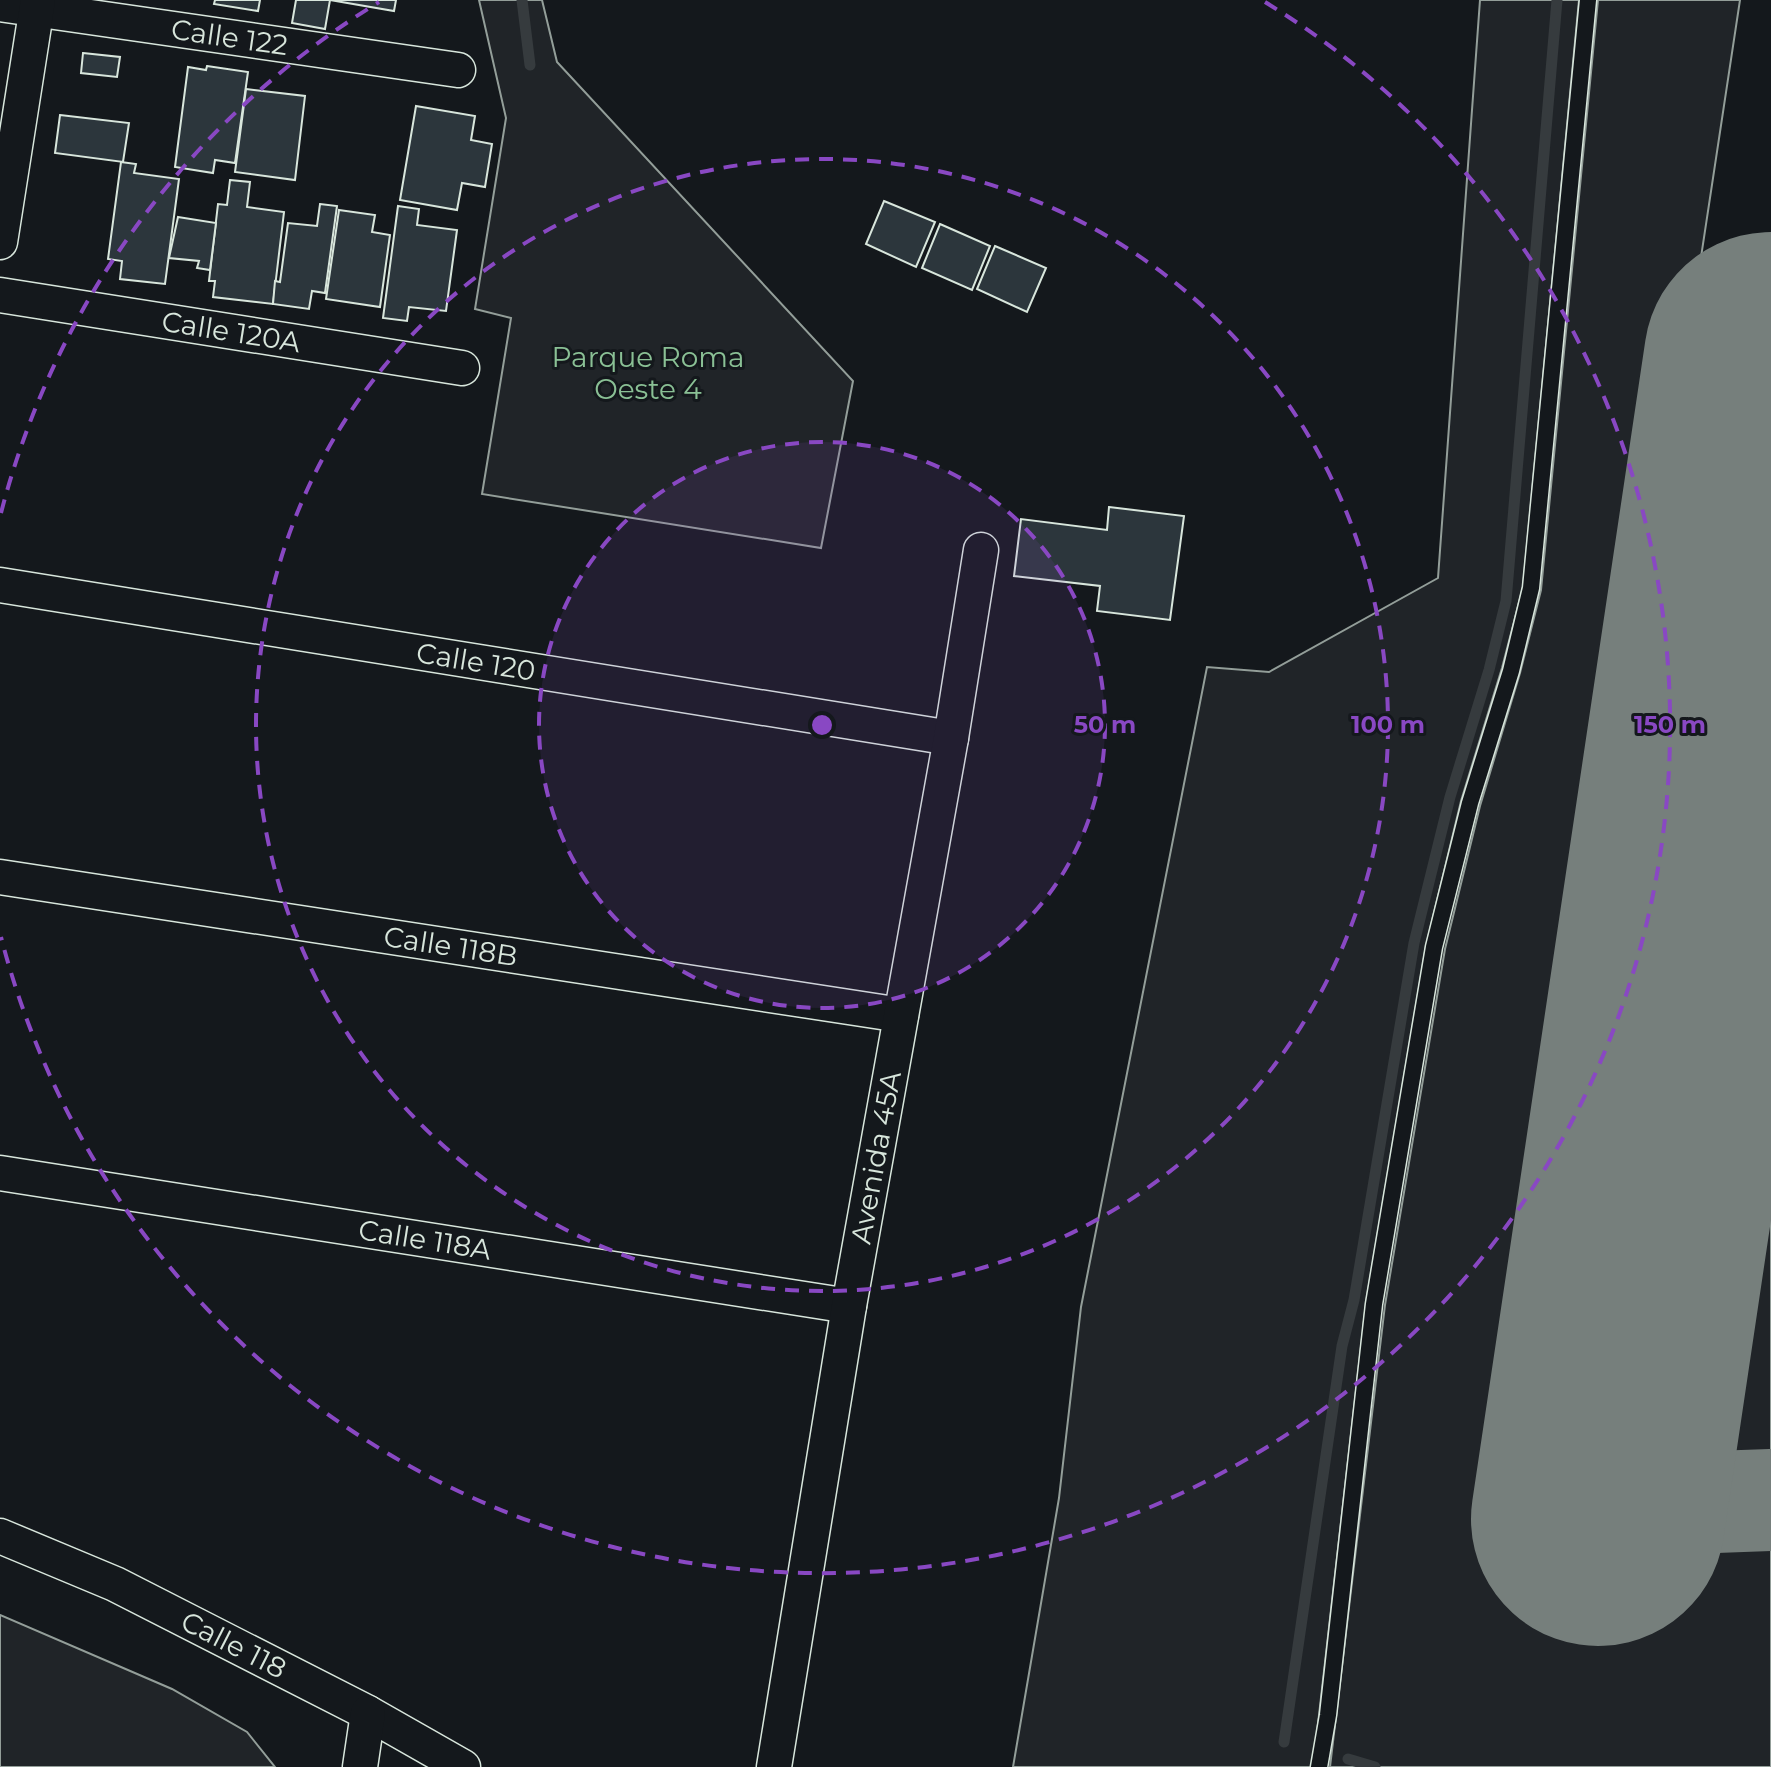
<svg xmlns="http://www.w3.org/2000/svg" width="1771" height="1767" font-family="Montserrat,sans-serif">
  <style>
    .green { fill: #202428; stroke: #939e99; stroke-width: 2 }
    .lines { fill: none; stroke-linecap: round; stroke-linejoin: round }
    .stream { stroke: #363b3e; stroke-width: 11 }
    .taxiway { stroke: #767f7c; stroke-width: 102 }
    .runway { stroke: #767f7c; stroke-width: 254 }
    .building { fill: #2c363c; stroke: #d8e6dc; stroke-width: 2 }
    .lane-casing { stroke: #d8e6dc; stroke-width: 19 }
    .street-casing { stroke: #d8e6dc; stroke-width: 37 }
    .lane { stroke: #14181c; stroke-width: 16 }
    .street { stroke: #14181c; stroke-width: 34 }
    .ring { fill: none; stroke: #8948c3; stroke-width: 4; stroke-dasharray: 14 10 }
    .labels { text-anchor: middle; stroke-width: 6; stroke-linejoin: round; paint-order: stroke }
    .street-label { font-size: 28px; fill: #d8e6dc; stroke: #14181c }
    .park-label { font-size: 28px; fill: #8ac095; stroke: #14181c }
    .centre { fill: #8948c3; stroke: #14181c; stroke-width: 4 }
    .ring-label { font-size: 24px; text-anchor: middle; font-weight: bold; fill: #8948c3; stroke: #14181c; stroke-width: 6; stroke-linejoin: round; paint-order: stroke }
  </style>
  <rect width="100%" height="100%" fill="#14181c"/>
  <g class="green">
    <polygon points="479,0 542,0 557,62 853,381 821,548 482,494 511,318 475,309 506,118"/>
    <polygon points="1480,0 1579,0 1523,587 1502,668 1461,801 1426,946 1366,1303 1315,1750 1311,1767 1013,1767 1059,1498 1081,1307 1207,667 1269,672 1438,578"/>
    <polygon points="1598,0 1740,0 1509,1524 1640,1542 1771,1527 1771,1767 1330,1767 1385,1305 1445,949 1480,806 1520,673 1541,590"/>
    <polygon points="1771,876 1771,1467 1723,1472 1699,1470 1683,1460"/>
    <polygon points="0,1615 172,1689 247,1732 275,1767 0,1767"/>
  </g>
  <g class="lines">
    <g class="stream">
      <polyline points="522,0 530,65"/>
      <polyline points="1284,1742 1342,1346 1354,1300 1414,943 1450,797 1489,670 1506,601 1557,0"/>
      <polyline points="1348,1759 1375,1767"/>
    </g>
    <polyline class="taxiway" points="1617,1392 1632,1450 1652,1479 1680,1496 1715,1502 1771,1500"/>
    <polyline class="runway" points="1598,1519 1771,359"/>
  </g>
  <g class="building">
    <polygon points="215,0 260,0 258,11 214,4"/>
    <polygon points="296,0 330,0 325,29 292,23"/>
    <polygon points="330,0 396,0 394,11"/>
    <polygon points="83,53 120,57 117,77 81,73"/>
    <polygon points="207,66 248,72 235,163 215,160 213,173 175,167 188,67 206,70"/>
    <polygon points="246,89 305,96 295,180 235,172"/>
    <polygon points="416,106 475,116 471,140 492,144 485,187 462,183 457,210 400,200"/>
    <polygon points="60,115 129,123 123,162 55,153"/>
    <polygon points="121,162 136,164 134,173 179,179 165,284 120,279 122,261 108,259"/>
    <polygon points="230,180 250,182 247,207 284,212 273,304 213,297 215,281 209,281 218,204 227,205"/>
    <polygon points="884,201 935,222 916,267 866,244"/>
    <polygon points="320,204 337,206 325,293 312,291 309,309 273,304 275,281 280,282 288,223 317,226"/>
    <polygon points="398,206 419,209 417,225 457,230 446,311 409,307 407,321 383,318"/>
    <polygon points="339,210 375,215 372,232 390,235 380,307 326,299"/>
    <polygon points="178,217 216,223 210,270 197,268 199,261 169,258"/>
    <polygon points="940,224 990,246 972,290 922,268"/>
    <polygon points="995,246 1046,268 1027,312 977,289"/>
    <polygon points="1109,507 1184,516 1170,620 1097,611 1100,586 1014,576 1021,519 1107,530"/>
  </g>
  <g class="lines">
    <g class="lane-casing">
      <polyline id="lane" points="1319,1767 1328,1715 1374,1304 1434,947 1470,803 1511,671 1531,588 1588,0"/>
    </g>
    <g class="street-casing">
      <g id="street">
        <path id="s1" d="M 0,4 L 458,70"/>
        <polyline points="0,242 38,0"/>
        <path id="s2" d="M 0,295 L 462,368"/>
        <path id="s3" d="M 0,585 L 951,738"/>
        <path id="s4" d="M 0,877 L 901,1015"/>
        <path id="s5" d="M 0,1173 L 849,1306"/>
        <path id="s6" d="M 0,1536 L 115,1584 L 368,1713 L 463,1767"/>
        <polyline points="360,1767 368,1713"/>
        <path id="s7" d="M 774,1767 L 849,1306 L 951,738 L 981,550"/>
      </g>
    </g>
    <use href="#lane" class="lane"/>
    <use href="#street" class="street"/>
  </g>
  <circle cx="822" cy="725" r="283" fill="#8948c3" fill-opacity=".12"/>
  <g class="ring">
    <circle cx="822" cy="725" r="283"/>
    <circle cx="822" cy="725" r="566"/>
    <path d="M1 513A848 848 0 0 1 379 2M1265 2A848 848 0 1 1 1 937"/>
  </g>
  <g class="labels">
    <g class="street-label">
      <text dy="10" stroke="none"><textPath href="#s1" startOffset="232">Calle 122</textPath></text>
      <text dy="10" stroke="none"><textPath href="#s2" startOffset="234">Calle 120A</textPath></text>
      <text dy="10" stroke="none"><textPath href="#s3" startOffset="482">Calle 120</textPath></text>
      <text dy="10" stroke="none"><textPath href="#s4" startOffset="456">Calle 118B</textPath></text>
      <text dy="10" stroke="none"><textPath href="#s7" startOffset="618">Avenida 45A</textPath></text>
      <text dy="10" stroke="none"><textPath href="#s5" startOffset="430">Calle 118A</textPath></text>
      <text dy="10" stroke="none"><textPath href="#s6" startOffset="258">Calle 118</textPath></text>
    </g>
    <g class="park-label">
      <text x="648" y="367">Parque Roma<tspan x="648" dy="32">Oeste 4</tspan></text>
    </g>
  </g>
  <circle cx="822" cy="725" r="12" class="centre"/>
  <g class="ring-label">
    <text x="1105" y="733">50 m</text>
    <text x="1388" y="733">100 m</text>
    <text x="1670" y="733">150 m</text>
  </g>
</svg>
